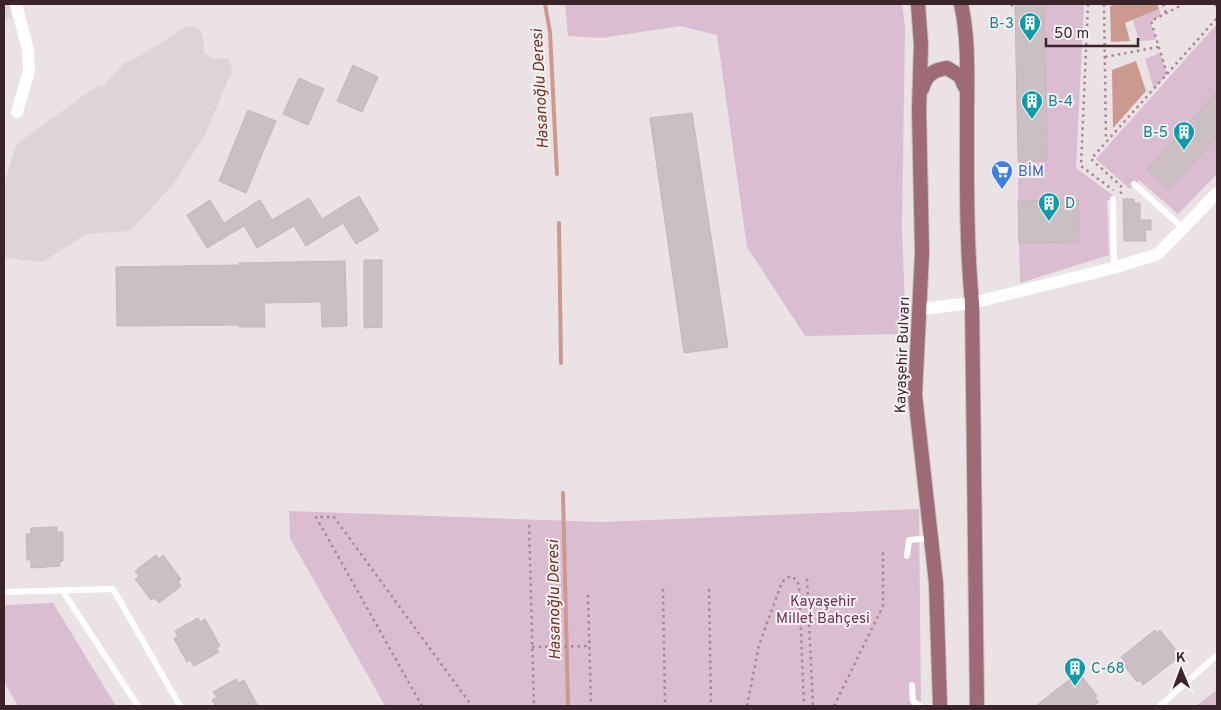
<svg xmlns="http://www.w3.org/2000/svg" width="1221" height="710" font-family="Overpass,sans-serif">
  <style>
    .built { fill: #dfd3d8 }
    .green { fill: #dbbdd2 }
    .water { fill: #cc998e }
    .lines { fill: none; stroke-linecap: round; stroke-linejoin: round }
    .stream { stroke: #cc998e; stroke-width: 4 }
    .building { fill: #ccbfc4; stroke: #c4b5bb }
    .primary-casing { stroke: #c4bdbf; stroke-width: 16 }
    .path { stroke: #ac8591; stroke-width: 2.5; stroke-dasharray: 2.5 4; stroke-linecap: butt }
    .service { stroke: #fff; stroke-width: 6 }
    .minor { stroke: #fff; stroke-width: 12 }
    .primary { stroke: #9d6a76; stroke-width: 14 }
    .labels { text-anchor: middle; stroke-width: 4; stroke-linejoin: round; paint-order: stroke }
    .culture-label { font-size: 15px; fill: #0d838f; stroke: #f8f2f5; text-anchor: start }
    .shop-label { font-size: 15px; fill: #366cbe; stroke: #f8f2f5; text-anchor: start }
    .street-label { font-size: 15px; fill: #3b2429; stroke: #f8f2f5 }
    .park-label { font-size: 15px; fill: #6e3156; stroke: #f8f2f5 }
    .water-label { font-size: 16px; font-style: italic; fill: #723122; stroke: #f8f2f5 }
  </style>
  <rect width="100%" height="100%" fill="#ebe2e6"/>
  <g class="built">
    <polygon points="4,4 9,4 12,18 4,20"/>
    <polygon points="193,26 201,31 204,41 204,53 212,59 228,58 232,70 204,137 172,186 130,231 86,234 43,262 4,258 4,184 16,145 95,87 104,85 124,63 138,57 184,28"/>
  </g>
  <g class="green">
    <polygon points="565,4 902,4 905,26 902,227 906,334 805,336 747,247 717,35 680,26 602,38 568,36"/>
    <polygon points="1015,4 1084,4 1076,168 1118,199 1107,200 1109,255 1020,283 1019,243 1079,242 1078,200 1018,201 1018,161 1047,160 1044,4"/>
    <polygon points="1159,9 1161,16 1151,22 1156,40 1139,41 1133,20"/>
    <polygon points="1217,24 1217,174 1178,214 1139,180 1130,189 1096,159"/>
    <polygon points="1160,53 1167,74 1154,89 1145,59"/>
    <polygon points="919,509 921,706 385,706 290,538 289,511 601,522"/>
    <polygon points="53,603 116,706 18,706 4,682 4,605"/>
    <polygon points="1217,690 1217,706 1196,706"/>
  </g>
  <g class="water">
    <polygon points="1118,4 1157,4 1159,9 1125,23 1130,41 1111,42 1110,6"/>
    <polygon points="1136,61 1146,91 1113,128 1112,70"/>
  </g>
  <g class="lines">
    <g class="stream">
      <polyline points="545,4 550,32 557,174"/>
      <polyline points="559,223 561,363"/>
      <polyline points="563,493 568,706"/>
    </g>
  </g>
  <g class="building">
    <polygon points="1015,4 1044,4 1047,160 1018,161"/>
    <polygon points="353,65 378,77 362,112 337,101"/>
    <polygon points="299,78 324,89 308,125 283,114"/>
    <polygon points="1217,92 1217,136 1169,190 1147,170"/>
    <polygon points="248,110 276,121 246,193 219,181"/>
    <polygon points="692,113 728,347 684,353 650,118"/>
    <polygon points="359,196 379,230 356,244 343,223 306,246 294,226 257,248 244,226 207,248 187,215 210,200 224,223 260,200 272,220 309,198 322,219"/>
    <polygon points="1123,199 1134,199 1134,203 1140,203 1140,220 1151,220 1151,230 1145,230 1146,241 1124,241"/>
    <polygon points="1078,200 1079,242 1019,243 1018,201"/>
    <polygon points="364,260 382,260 382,327 365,328 364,326"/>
    <polygon points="345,261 347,326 322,327 321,302 264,303 265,327 239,327 239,325 117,326 116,267 239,265 239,263"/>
    <polygon points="57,527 57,532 63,532 63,561 60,562 60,566 31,568 31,560 27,560 26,534 31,534 31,528"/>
    <polygon points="156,555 159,559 163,555 181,579 178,582 181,586 159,603 154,598 151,600 135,579 139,576 135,571"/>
    <polygon points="198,618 200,622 205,619 220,646 216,648 219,652 194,666 190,660 187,662 174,639 178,636 175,631"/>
    <polygon points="1155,630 1157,633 1160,630 1177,651 1175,652 1179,657 1143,685 1140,680 1137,682 1122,663 1124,661 1121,657"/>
    <polygon points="1075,675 1077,678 1081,675 1097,696 1095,698 1099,702 1093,706 1036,706"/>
    <polygon points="236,679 239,683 244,680 258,706 216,706 212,700 217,697 213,692"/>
  </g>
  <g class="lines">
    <g class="primary-casing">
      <g id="primary">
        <polyline points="918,4 921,45 919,109 922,253 915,395 936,583 940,706"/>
        <path d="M 961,4 C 969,39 967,78 967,114 C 967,177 966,240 972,303 L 977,706"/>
        <path d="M 922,89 C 926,75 933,70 947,68 L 960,76 L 965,87"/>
      </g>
    </g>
    <g class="path">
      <polyline points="1012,4 1012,7"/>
      <polyline points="1088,4 1081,166 1113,190"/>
      <polyline points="1104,4 1106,140"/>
      <polyline points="1163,4 1166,14"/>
      <polyline points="1215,4 1217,6"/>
      <polyline points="1105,57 1158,47"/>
      <polyline points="1167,74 1151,21 1184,4"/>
      <polyline points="1121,194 1121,186 1091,159 1217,18"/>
      <polyline points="529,525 534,706"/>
      <polyline points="807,579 813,706"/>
      <polyline points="663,589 665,706"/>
      <polyline points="709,589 711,706"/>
      <polyline points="588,595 591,706"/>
      <polyline points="532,647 590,646"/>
      <polyline points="422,706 316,517 334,517 472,706"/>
      <polyline points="747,706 759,645 782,582 790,576 797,580 799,586 804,706"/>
      <polyline points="834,706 883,606 883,552"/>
    </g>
    <g class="service">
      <polyline points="1134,184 1183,228"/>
      <polyline points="1113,199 1114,267"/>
      <polyline points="907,556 909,540 931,538"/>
      <polyline points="62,590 138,706"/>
      <polyline points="4,592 113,589 180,706"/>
      <polyline points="912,685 913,701 920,706"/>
      <polyline points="1160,706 1217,655"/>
    </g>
    <g class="minor">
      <polyline points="16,4 28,50 29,71 17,112"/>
      <polyline points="920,309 972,303 1113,268 1158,254 1217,193"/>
    </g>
    <use href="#primary" class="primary"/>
  </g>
  <defs>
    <g id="building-pin" transform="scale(1.125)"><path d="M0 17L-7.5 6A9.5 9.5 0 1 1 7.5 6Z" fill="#0f9aa8" stroke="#f8f2f5"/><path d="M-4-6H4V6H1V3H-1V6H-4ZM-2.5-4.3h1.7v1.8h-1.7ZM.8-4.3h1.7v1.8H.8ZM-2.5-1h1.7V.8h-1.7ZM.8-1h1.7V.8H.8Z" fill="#fff"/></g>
    <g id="supermarket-pin" transform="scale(1.125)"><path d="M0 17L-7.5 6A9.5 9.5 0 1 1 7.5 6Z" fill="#3f7fe0" stroke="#f8f2f5"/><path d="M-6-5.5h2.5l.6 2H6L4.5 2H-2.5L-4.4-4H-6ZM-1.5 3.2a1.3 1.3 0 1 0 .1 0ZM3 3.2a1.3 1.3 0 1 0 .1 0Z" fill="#fff"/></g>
  </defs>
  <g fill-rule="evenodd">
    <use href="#building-pin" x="1030" y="23"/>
    <use href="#building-pin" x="1032" y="101"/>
    <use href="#building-pin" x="1184" y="132"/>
    <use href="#supermarket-pin" x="1002" y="171"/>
    <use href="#building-pin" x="1049" y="203"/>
    <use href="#building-pin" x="1075" y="668"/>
  </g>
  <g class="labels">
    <g class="culture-label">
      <text x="1014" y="28" text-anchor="end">B-3</text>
      <text x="1048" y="106">B-4</text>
      <text x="1168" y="137" text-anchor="end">B-5</text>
      <text x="1065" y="208">D</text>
      <text x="1091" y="673">C-68</text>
    </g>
    <g class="shop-label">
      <text x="1018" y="176">BİM</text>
    </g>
    <g class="street-label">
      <text transform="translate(902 355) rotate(-88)" y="5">Kayaşehir Bulvarı</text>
    </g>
    <g class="park-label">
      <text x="823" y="606">Kayaşehir<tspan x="823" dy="17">Millet Bahçesi</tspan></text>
    </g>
    <g class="water-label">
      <text transform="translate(539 89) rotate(-93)" y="6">Hasanoğlu Deresi</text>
      <text transform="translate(553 600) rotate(-91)" y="6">Hasanoğlu Deresi</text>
    </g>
  </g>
  <rect width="1221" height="710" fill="none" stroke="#3b2429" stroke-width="10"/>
  <g transform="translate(1181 670) rotate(359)" stroke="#f8f2f5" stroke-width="4" paint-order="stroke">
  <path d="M0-4L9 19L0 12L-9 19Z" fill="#3b2429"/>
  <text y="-8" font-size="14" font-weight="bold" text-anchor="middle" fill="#3b2429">K</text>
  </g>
  <path d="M1046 38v8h92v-8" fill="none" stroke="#3b2429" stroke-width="2.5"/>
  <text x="1054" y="38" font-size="15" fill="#3b2429" stroke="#f8f2f5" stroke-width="4" paint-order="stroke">50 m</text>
</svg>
